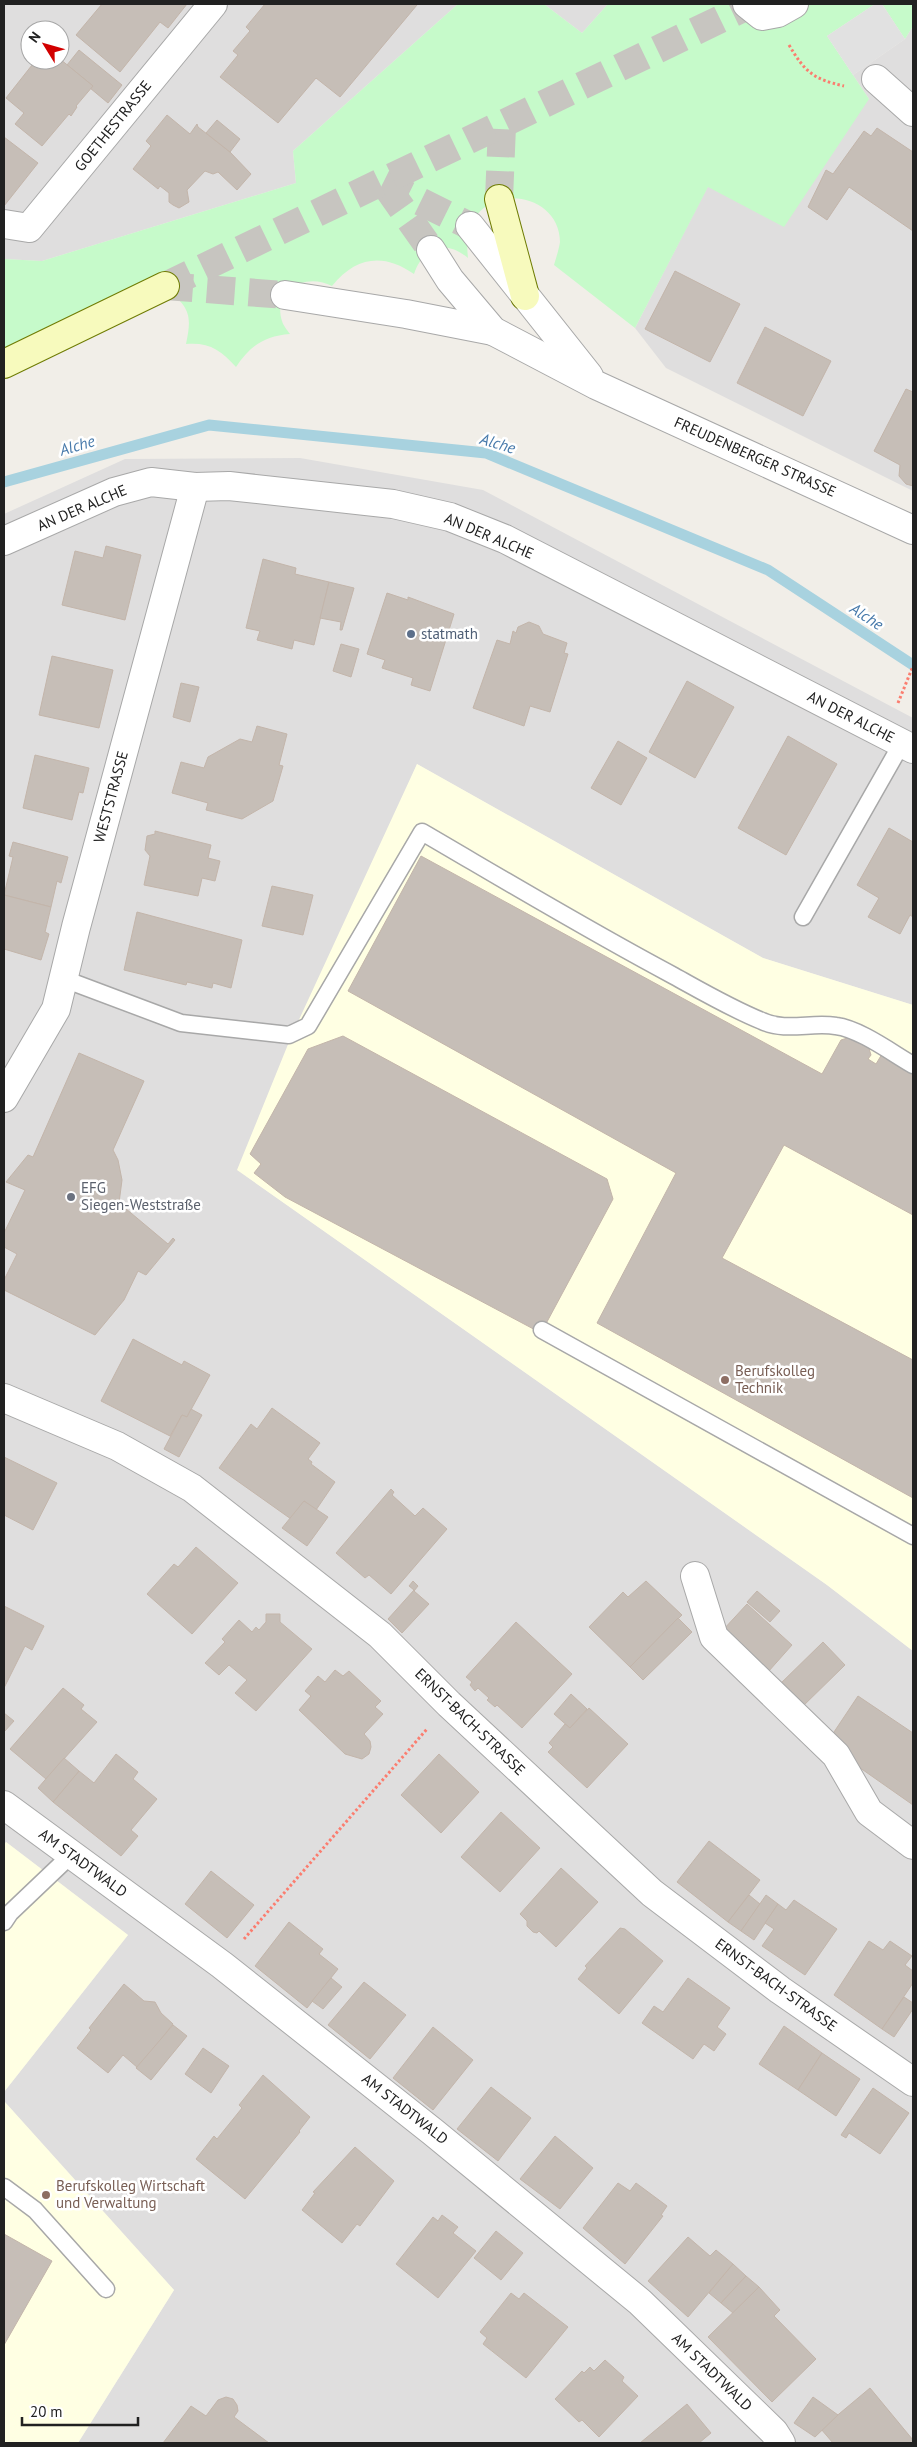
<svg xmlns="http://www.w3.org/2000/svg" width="917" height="2447" font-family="'PT Sans',sans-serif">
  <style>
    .residential { fill: #dfdede; fill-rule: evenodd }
    .education { fill: #ffffe3 }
    .park { fill: #c6faca }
    .parking { fill: #e1e1e1 }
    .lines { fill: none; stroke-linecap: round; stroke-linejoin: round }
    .stream { stroke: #a8d2df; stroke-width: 11 }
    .building { fill: #c6beb7; stroke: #c3b5aa }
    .tertiary-tunnel { stroke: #c7c5c0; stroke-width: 28; stroke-dasharray: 28 14; stroke-linecap: butt }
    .secondary-tunnel { stroke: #c7c5c0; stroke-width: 28; stroke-dasharray: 28 14; stroke-linecap: butt }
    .service-casing { stroke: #a8a8a8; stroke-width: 19 }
    .minor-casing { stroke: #a8a8a8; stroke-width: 30 }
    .tertiary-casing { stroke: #a8a8a8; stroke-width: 30 }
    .secondary-casing { stroke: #6f7c04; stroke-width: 30 }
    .path { stroke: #fb7d6f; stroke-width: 3; stroke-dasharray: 2.5 2.5; stroke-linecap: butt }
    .service { stroke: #fff; stroke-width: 16 }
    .minor { stroke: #fff; stroke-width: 28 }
    .tertiary { stroke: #fff; stroke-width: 28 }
    .secondary { stroke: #f7fabd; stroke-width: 28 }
    .service-dot { fill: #5c6f8a; stroke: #fff; stroke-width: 2 }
    .worship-dot { fill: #6b7280; stroke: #fff; stroke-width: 2 }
    .education-dot { fill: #8d6e63; stroke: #fff; stroke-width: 2 }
    .labels { text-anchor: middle; stroke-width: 5; stroke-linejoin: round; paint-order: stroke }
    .street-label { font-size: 15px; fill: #212121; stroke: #fff }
    .service-label { font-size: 15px; fill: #4e5e75; stroke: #fff; text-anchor: start }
    .worship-label { font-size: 15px; fill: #5b616d; stroke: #fff; text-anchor: start }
    .education-label { font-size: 15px; fill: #785e54; stroke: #fff; text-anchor: start }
    .water-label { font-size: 16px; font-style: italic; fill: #487aab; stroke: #fff }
  </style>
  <rect width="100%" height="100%" fill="#f1eee8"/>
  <g class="residential">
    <path d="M 4,4 L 458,4 L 293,151 L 296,183 L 42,261 L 4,259 ZM 30,30 L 60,30 L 60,60 L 30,60 Z"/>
    <polygon points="544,4 608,4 582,33"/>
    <polygon points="913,26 913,491 666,368 635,328 708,186 869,99 853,75 905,39"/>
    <polygon points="300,458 483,490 913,718 913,1005 763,958 417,764 246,1176 827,1585 913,1651 913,2443 78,2443 174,2290 4,2101 4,2092 128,1935 6,1842 4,1845 4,514 125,459"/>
  </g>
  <g class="education">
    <polygon points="417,764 763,958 913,1005 913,1651 827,1585 237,1170 291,1037"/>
    <polygon points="6,1842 128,1935 4,2092 4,1845"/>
    <polygon points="4,2101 174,2290 78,2443 4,2443"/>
  </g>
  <g class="park">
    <path d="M 458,4 L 544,4 L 582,33 L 608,4 L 875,4 L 827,36 L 869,99 L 784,227 L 708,187 L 635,328 L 554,265 C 556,258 559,249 560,242 C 560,184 458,178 468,258 C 445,239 423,247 414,274 C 384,253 356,256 332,286 C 306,272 272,290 282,321 C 283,325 287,330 290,334 C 264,336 250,346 236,367 C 221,350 209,342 186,344 C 193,312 188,308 165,286 L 4,364 L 4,259 L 42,261 L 296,183 L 293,151 Z"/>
    <polygon points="882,4 913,4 913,26 905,39"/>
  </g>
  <polygon class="parking" points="875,4 882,4 905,39 853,75 827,36"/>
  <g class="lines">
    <polyline class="stream" points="4,482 209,425 486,453 768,570 913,665"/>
  </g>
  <g class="building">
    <polygon points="102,4 187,4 168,28 160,22 120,72 76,35"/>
    <polygon points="265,4 416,4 417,5 340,97 316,78 278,123 220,77 238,55 233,51 250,31 246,27"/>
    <polygon points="79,50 122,85 108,103 90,88 93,86 67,65"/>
    <polygon points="60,59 93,86 76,106 77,107 71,116 69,114 42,146 15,124 24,113 6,98 36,60"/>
    <polygon points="167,115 190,134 197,124 198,127 230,152 251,174 237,190 218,172 213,174 205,171 187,190 189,202 179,208 173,205 169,202 169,193 160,186 158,189 133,169 151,146 146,141"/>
    <polygon points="217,120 240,139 230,152 206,133"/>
    <polygon points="877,128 913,152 913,231 849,187 827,220 808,207 826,170 833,174 864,131 871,136"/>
    <polygon points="4,137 38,163 4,206"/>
    <polygon points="675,271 740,304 710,362 645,329"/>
    <polygon points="765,327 831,361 803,416 737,383"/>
    <polygon points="906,389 913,392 913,486 906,484 899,476 900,465 874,451"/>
    <polygon points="106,546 141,555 125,620 62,605 75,551 103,558"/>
    <polygon points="263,559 296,568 295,574 329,582 314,645 294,640 292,649 257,640 260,631 246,628"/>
    <polygon points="329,582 354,588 342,630 340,630 341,622 320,618"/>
    <polygon points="387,593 408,600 408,597 454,614 430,691 411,685 413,678 382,668 385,660 367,654"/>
    <polygon points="529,622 539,626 543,634 567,643 564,653 568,654 550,712 530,706 524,726 473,708 497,640 510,644 513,631 516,633 518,627"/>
    <polygon points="341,644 359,649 351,677 333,671"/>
    <polygon points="52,656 113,670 99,728 39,715"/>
    <polygon points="687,681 734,707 695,778 649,752"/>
    <polygon points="181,683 199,687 190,722 173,717"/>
    <polygon points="257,726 287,734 279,765 283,766 273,801 242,819 206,810 208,803 172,793 181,762 204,768 208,757 240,739 252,742"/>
    <polygon points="788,736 837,764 786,855 738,828"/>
    <polygon points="618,741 647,758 621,805 591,788"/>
    <polygon points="35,755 89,768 83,793 79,792 72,820 23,808"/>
    <polygon points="889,828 913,842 913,917 910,915 900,934 868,917 879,898 857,885"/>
    <polygon points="155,831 211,845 208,858 220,861 215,881 202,878 198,896 144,885 150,856 145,850 147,836 155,834"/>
    <polygon points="13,842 68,857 61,883 57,881 51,907 4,895 13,857 9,856"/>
    <polygon points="421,856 822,1074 841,1040 857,1035 867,1042 871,1055 868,1059 876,1064 882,1054 913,1071 913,1215 784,1145 722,1258 913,1360 913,1498 597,1323 676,1173 348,991"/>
    <polygon points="272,886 313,895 303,935 262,926"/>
    <polygon points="4,895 51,907 45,932 49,934 41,960 4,949"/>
    <polygon points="137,912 242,940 231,988 213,983 212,988 187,982 186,985 124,970"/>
    <polygon points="343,1036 607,1179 613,1199 541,1333 285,1197 254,1173 261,1164 250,1154 308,1049"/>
    <polygon points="79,1053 144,1081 113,1150 118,1160 122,1180 119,1203 168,1244 173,1238 175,1240 146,1275 138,1271 124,1300 95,1335 4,1290 4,1280 17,1254 4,1247 4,1233 25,1190 6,1182 28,1155 33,1157"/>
    <polygon points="133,1339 182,1365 184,1361 210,1375 187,1417 182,1415 170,1436 101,1401"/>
    <polygon points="272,1408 320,1443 308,1459 312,1462 311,1464 335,1482 316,1510 304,1501 291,1519 219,1468 251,1424 257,1429"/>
    <polygon points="191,1409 202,1415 179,1457 164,1449 182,1415 187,1417"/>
    <polygon points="4,1457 57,1483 33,1530 4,1515"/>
    <polygon points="391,1489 394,1492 392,1495 415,1516 423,1508 447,1529 391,1594 369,1575 365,1578 336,1553"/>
    <polygon points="304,1501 328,1517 307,1546 282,1528"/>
    <polygon points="196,1547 238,1583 192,1634 147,1594 174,1564 178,1567"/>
    <polygon points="413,1581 418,1586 414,1591 429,1604 402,1633 388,1619 414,1590 409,1586"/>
    <polygon points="646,1581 682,1615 630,1667 589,1627 623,1592 628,1597"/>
    <polygon points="757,1591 780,1611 770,1622 747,1602"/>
    <polygon points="747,1604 792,1645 768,1672 723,1630"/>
    <polygon points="4,1606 44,1626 32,1650 25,1646 4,1688"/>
    <polygon points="266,1614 280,1614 280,1622 312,1649 256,1711 235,1693 247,1680 229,1665 219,1675 205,1663 225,1642 222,1639 239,1620 252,1632 256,1627 259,1630 266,1622"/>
    <polygon points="678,1618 692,1632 643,1680 630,1667"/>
    <polygon points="516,1622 572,1674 522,1728 497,1705 495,1707 487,1700 489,1698 478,1688 475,1691 470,1685 472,1682 466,1677"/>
    <polygon points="823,1642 845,1665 800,1709 778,1686"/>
    <polygon points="335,1670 343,1676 349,1671 381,1701 375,1707 383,1714 364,1734 370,1741 371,1747 369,1754 362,1759 345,1754 299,1710 311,1696 305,1691 318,1676 325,1682"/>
    <polygon points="63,1688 84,1705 81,1709 97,1722 46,1779 10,1749"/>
    <polygon points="571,1694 587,1709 570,1728 554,1714"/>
    <polygon points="858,1696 913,1733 913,1805 826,1744"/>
    <polygon points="589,1708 628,1744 587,1788 548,1752 553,1747 549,1743 565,1724 570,1728"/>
    <polygon points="4,1713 14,1721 4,1732"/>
    <polygon points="116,1754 138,1772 133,1779 157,1799 131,1830 138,1836 121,1856 53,1802 79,1771 94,1783"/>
    <polygon points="439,1754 479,1792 441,1833 401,1795"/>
    <polygon points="64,1758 79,1771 53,1802 38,1788"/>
    <polygon points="501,1812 540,1848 500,1892 461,1857"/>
    <polygon points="709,1841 760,1880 728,1922 677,1882"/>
    <polygon points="561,1868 598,1902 556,1947 539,1931 537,1933 533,1932 527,1926 527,1921 520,1914"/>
    <polygon points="211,1871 254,1905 227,1938 185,1904"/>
    <polygon points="749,1895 760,1904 741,1931 728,1922"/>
    <polygon points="766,1895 778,1904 754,1940 741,1931"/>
    <polygon points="794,1900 837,1929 805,1975 762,1946 774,1929 765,1923 778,1904 786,1910"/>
    <polygon points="289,1922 323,1949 319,1954 338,1969 307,2008 255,1966"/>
    <polygon points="620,1928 625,1929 663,1961 619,2014 578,1979 587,1968 585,1966"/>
    <polygon points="869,1941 883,1950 890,1941 912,1956 905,1965 913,1971 913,1983 882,2029 834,1995"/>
    <polygon points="331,1978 342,1987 323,2009 312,2001"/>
    <polygon points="688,1978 730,2008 717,2027 726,2034 714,2051 704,2044 693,2059 642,2023 654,2006 663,2012"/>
    <polygon points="364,1982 406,2015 370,2059 328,2025"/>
    <polygon points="124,1984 144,2001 155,2002 161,2013 173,2024 138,2068 123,2055 108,2073 77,2048 91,2030 89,2028"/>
    <polygon points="904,1997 913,2003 913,2009 894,2037 882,2029"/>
    <polygon points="173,2025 187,2036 151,2080 136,2068"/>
    <polygon points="784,2026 822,2053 798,2090 759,2064"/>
    <polygon points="433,2027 473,2060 433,2110 393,2078"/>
    <polygon points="203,2048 229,2066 211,2093 185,2074"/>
    <polygon points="822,2053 860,2079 836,2116 798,2090"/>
    <polygon points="263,2075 310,2117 299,2131 300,2132 245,2199 196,2159 214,2136 217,2139 242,2108 239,2105"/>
    <polygon points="491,2087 531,2118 498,2161 457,2129"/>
    <polygon points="873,2088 909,2113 880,2154 849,2133 846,2138 841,2135"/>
    <polygon points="555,2136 593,2168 560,2209 520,2179"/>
    <polygon points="355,2147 394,2181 360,2226 357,2224 342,2243 302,2210 315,2193 313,2192"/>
    <polygon points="618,2183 630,2191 636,2183 667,2206 661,2215 663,2216 625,2264 583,2228"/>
    <polygon points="442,2215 458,2227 453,2233 476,2251 438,2298 396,2264 433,2217 438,2221"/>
    <polygon points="496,2231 523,2253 501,2280 474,2258"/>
    <polygon points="4,2234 52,2261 4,2345"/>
    <polygon points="688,2237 710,2256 716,2250 733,2264 688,2317 648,2281"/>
    <polygon points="733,2264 746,2276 721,2303 709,2293"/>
    <polygon points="746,2276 759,2287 733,2313 721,2303"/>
    <polygon points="759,2287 780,2310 774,2316 816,2359 772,2402 708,2337"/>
    <polygon points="511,2293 519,2299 524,2293 568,2327 526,2378 483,2344 487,2338 480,2332"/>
    <polygon points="605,2360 624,2377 622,2381 638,2396 599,2437 582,2420 579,2422 555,2399 582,2371 584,2373 590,2367 594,2371"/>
    <polygon points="870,2388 913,2440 913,2443 833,2443 821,2429"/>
    <polygon points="226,2397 233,2399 237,2405 238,2411 234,2417 269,2443 163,2443 191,2406 206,2416 218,2400"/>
    <polygon points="813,2397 838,2415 815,2437 794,2423"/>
    <polygon points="687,2404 711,2433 699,2443 640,2443"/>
  </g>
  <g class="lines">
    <g class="tertiary-tunnel">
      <polyline points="383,183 470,226"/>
      <polyline points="386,186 431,250"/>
      <polyline points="165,286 285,295"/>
    </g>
    <g class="secondary-tunnel">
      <polyline points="499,199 502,126"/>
      <polyline points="165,286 752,4"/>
    </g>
    <g class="service-casing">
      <g id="service">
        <polyline points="803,917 902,743"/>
        <path d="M 64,979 L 181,1023 L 289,1035 L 308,1026 L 422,832 C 506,881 589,931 674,976 C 703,992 732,1009 762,1021 C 786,1032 811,1022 836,1026 C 860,1029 892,1053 913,1065"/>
        <polyline points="542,1330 913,1536"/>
        <polyline points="4,1922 10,1913 72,1854"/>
        <polyline points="4,2187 35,2210 106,2289"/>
      </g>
    </g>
    <g class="minor-casing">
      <g id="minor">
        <polyline points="747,4 762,16 778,13 794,4"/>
        <polyline points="876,79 913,112"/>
        <polyline points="4,224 29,228 213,4"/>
        <polyline points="4,541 114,492 151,482 195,487 229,486 393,504 450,517 505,539 913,749"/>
        <polyline points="4,1098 56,1009 76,927 195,487"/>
        <polyline points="4,1398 117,1446 192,1488 380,1635 449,1704 652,1893 780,1990 913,2082"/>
        <polyline points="695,1576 714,1637 836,1755 869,1812 913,1845"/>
        <polyline points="4,1805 222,1965 433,2132 640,2302 774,2432 781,2443"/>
      </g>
    </g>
    <g class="tertiary-casing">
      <g id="tertiary">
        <polyline points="470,226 589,376"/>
        <polyline points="431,250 450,280 493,331 596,385 913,530"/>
        <polyline points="285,295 406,314 493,331"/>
      </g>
    </g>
    <g class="secondary-casing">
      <g id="secondary">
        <polyline points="499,199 525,296"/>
        <polyline points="4,364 165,286"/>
      </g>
    </g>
    <g class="path">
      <path d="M 789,45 C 805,72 813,79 844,86"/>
      <polyline points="898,703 913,666"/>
      <polyline points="244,1939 427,1729"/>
    </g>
    <use href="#service" class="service"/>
    <use href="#minor" class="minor"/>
    <use href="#tertiary" class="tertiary"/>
    <use href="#secondary" class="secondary"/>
  </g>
  <circle class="service-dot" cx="411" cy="634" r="5"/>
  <circle class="worship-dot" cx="71" cy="1197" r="5"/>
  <g class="education-dot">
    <circle cx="725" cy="1380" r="5"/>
    <circle cx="46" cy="2195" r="5"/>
  </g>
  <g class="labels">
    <g class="street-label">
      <text transform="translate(113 126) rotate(-51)" y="5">GOETHESTRASSE</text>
      <text transform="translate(755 457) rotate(24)" y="5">FREUDENBERGER STRASSE</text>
      <text transform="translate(82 508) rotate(-23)" y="5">AN DER ALCHE</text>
      <text transform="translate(489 536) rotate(23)" y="5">AN DER ALCHE</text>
      <text transform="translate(851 717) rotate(27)" y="5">AN DER ALCHE</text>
      <text transform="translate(111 797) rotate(-75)" y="5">WESTSTRASSE</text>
      <text transform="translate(470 1722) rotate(44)" y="5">ERNST-BACH-STRASSE</text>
      <text transform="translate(83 1863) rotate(36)" y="5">AM STADTWALD</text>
      <text transform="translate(776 1985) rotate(36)" y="5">ERNST-BACH-STRASSE</text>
      <text transform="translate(405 2109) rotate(38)" y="5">AM STADTWALD</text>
      <text transform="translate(712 2372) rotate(44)" y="5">AM STADTWALD</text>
    </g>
    <g class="service-label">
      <text x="421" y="639">statmath</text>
    </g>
    <g class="worship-label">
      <text x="81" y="1193">EFG<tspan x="81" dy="17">Siegen-Weststraße</tspan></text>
    </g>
    <g class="education-label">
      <text x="735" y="1376">Berufskolleg<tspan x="735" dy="17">Technik</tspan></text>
      <text x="56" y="2191">Berufskolleg Wirtschaft<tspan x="56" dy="17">und Verwaltung</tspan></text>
    </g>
    <g class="water-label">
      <text transform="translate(498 443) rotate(17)" y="6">Alche</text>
      <text transform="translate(77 445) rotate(-16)" y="6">Alche</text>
      <text transform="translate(867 616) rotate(33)" y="6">Alche</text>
    </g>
  </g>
  <rect width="917" height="2447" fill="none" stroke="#212121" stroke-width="10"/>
  <g transform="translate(45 45) rotate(307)"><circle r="24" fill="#ffffff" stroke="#a6a6a6"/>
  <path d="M0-4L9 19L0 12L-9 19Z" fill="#d20000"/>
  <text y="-8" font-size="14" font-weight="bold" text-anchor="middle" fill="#212121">N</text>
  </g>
  <path d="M22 2417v8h116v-8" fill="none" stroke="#212121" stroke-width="2.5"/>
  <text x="30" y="2417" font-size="15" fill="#212121" stroke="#ffffff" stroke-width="4" paint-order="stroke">20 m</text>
</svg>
